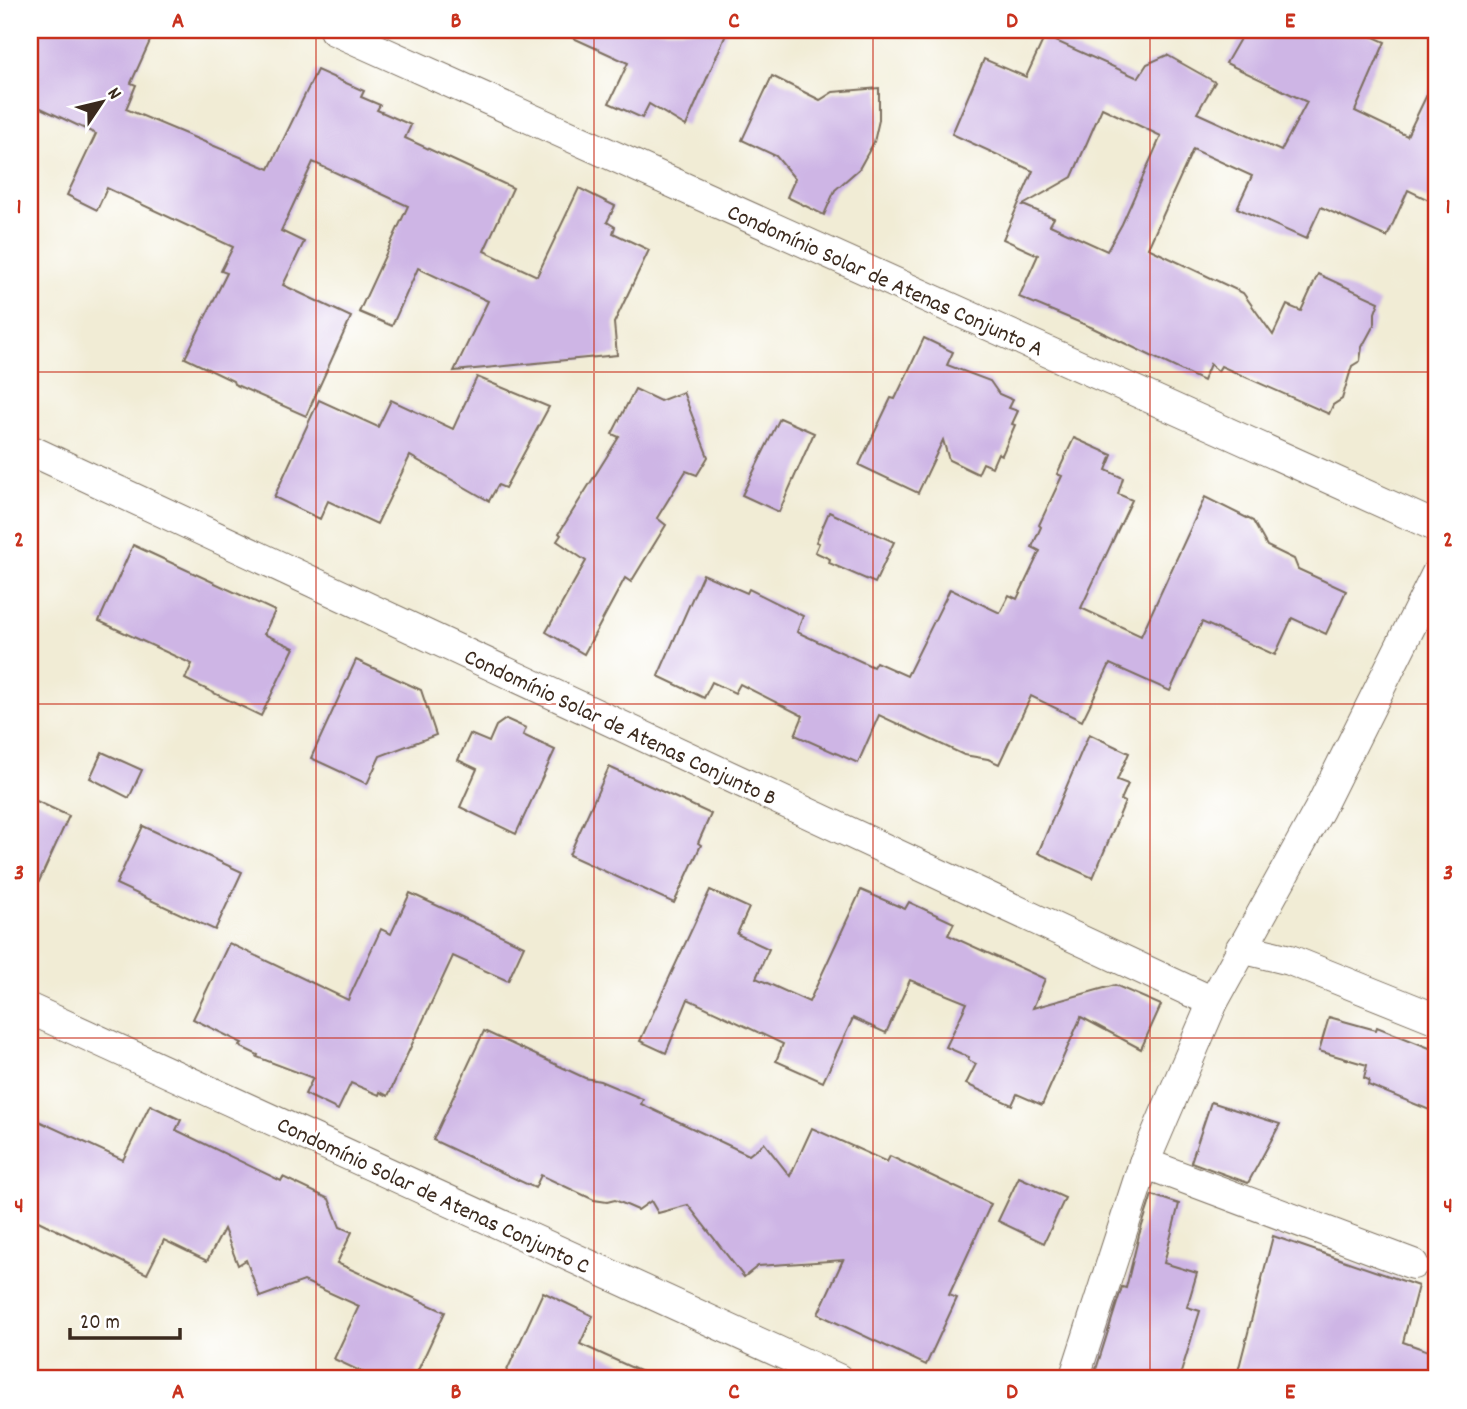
<svg xmlns="http://www.w3.org/2000/svg" width="1467" height="1409" font-family="Dekko,sans-serif">
  <style>
    .building { fill: #ceb5e5; fill-rule: evenodd }
    .lines { fill: none; stroke-linecap: round; stroke-linejoin: round }
    .minor-casing { stroke: #7b6e5e; stroke-width: 32 }
    .minor { stroke: #fff; stroke-width: 30 }
    .grid { fill: none; stroke: #c8321e; stroke-width: 2; stroke-opacity: 0.55 }
    .labels { text-anchor: middle; stroke-width: 6; stroke-linejoin: round; paint-order: stroke }
    .street-label { font-size: 23px; fill: #3b2a1e; stroke: #fff }
    .neatline { fill: none; stroke: #c8321e; stroke-width: 2.5 }
    .grid-label { font-size: 23px; text-anchor: middle; font-weight: bold; fill: #c8321e }
  </style>
  <rect width="100%" height="100%" fill="#fff"/>
  <filter id="ink" filterUnits="userSpaceOnUse"><feTurbulence type="fractalNoise" baseFrequency=".0143" numOctaves="2"/><feDisplacementMap in="SourceGraphic" scale="14" xChannelSelector="R" yChannelSelector="G"/><feConvolveMatrix kernelMatrix="1 2 1 2 8 2 1 2 1" color-interpolation-filters="sRGB"/></filter>
  <filter id="wash" filterUnits="userSpaceOnUse"><feTurbulence type="fractalNoise" baseFrequency=".00686" numOctaves="4" result="noise"/><feDisplacementMap in="SourceGraphic" scale="28" xChannelSelector="R" yChannelSelector="G"/><feGaussianBlur stdDeviation="1.57" result="paint"/><feColorMatrix in="noise" values="0 0 0 0 0 0 0 0 0 0 0 0 0 0 0 0 0 1.4 0 .05"/><feComposite in="paint" operator="in"/></filter>
  <g filter="url(#wash)">
    <rect width="100%" height="100%" fill="#f1ecd5"/>
    <g id="blocks">
      <g class="building">
        <polygon points="30,30 155,30 131,83 136,85 126,109 269,169 317,70 364,91 361,97 380,105 377,110 411,125 405,138 513,188 484,251 537,276 579,188 615,206 607,222 615,227 613,233 649,250 614,323 617,355 454,371 488,301 418,268 392,326 359,312 408,206 313,162 281,231 304,242 283,285 351,317 306,416 234,384 233,381 185,358 227,273 221,271 233,247 107,188 97,210 67,195 96,134 30,103"/>
        <polygon points="556,30 728,30 686,126 649,104 642,118 609,103 628,63"/>
        <path d="M 1245,30 L 1358,30 L 1385,42 L 1355,111 L 1407,136 L 1437,74 L 1437,204 L 1408,190 L 1387,237 L 1321,207 L 1306,239 L 1237,208 L 1252,176 L 1193,149 L 1148,248 L 1243,293 L 1273,335 L 1287,305 L 1301,311 L 1318,274 L 1379,302 L 1375,313 L 1375,323 L 1362,347 L 1360,361 L 1352,366 L 1342,399 L 1333,405 L 1329,414 L 1221,366 L 1218,371 L 1210,364 L 1203,381 L 1093,328 L 1019,297 L 1038,255 L 1003,239 L 1033,171 L 952,134 L 984,59 L 1026,77 L 1045,36 L 1138,78 L 1147,64 L 1167,55 L 1215,82 L 1197,113 L 1281,151 L 1307,102 L 1226,63 ZM 1102,108 L 1161,136 L 1122,224 L 1107,251 L 1050,225 L 1054,218 L 1023,205 L 1072,177 Z"/>
        <polygon points="772,76 820,100 833,92 879,88 879,120 874,142 859,169 835,190 824,215 787,197 795,179 776,156 742,140"/>
        <polygon points="924,338 953,352 947,365 990,381 999,394 1013,400 1009,408 1018,411 1012,424 1015,425 1002,455 998,453 992,467 983,463 978,474 949,460 943,440 918,493 859,465 891,398 895,399"/>
        <polygon points="477,377 549,407 505,488 498,485 489,501 410,456 377,524 328,501 320,519 274,497 319,400 378,427 391,400 453,429"/>
        <polygon points="635,389 660,401 683,392 708,457 697,475 686,471 657,518 666,525 631,582 625,578 584,654 546,632 586,561 557,541 561,535 559,533 619,437 612,434"/>
        <polygon points="780,418 814,433 779,512 742,495"/>
        <polygon points="1074,438 1112,455 1106,470 1123,478 1118,494 1132,500 1081,608 1141,636 1205,497 1253,521 1267,546 1294,559 1298,569 1346,591 1326,634 1292,618 1275,655 1202,622 1170,691 1110,664 1082,721 1031,696 999,764 988,759 964,755 879,715 858,763 795,735 803,716 740,684 735,693 712,682 704,698 658,676 703,574 747,593 749,589 803,616 797,632 873,667 876,662 907,676 950,589 1000,613 1009,595 1017,599 1040,551 1032,547 1041,527 1039,525 1062,476 1057,474"/>
        <polygon points="829,512 894,542 875,583 829,563 830,559 815,552 819,543 816,542"/>
        <polygon points="133,545 275,611 264,634 294,648 261,716 185,679 192,664 99,621"/>
        <polygon points="356,660 421,690 436,735 380,756 367,784 311,758"/>
        <polygon points="506,719 526,728 523,735 555,750 516,834 460,807 477,769 458,760 470,734 489,742 496,726"/>
        <polygon points="1089,734 1129,753 1117,780 1128,784 1121,800 1125,802 1093,878 1038,853"/>
        <polygon points="102,752 142,770 129,798 90,778"/>
        <polygon points="609,767 711,814 698,843 701,845 674,903 569,855"/>
        <polygon points="30,798 69,816 30,901"/>
        <polygon points="143,826 242,872 215,930 116,884"/>
        <polygon points="710,890 749,908 737,934 769,949 756,978 809,1002 861,890 905,909 909,902 954,923 948,935 1045,979 1033,1008 1115,985 1161,1005 1141,1049 1081,1017 1042,1105 1017,1094 1012,1105 966,1084 976,1064 968,1060 969,1057 946,1047 967,1003 910,980 886,1033 853,1018 823,1082 776,1061 783,1044 688,999 666,1053 640,1041"/>
        <polygon points="410,893 524,946 508,981 453,956 388,1096 380,1092 379,1095 351,1083 338,1110 305,1094 313,1078 257,1057 258,1055 239,1046 242,1043 193,1019 229,943 348,1000 381,929 391,934"/>
        <polygon points="1329,1017 1376,1030 1377,1027 1437,1051 1437,1113 1368,1085 1369,1080 1364,1078 1367,1065 1319,1051"/>
        <polygon points="484,1031 585,1078 600,1081 643,1099 641,1104 749,1155 764,1143 790,1176 812,1128 887,1162 890,1156 991,1204 949,1295 957,1298 926,1365 818,1314 843,1260 758,1266 744,1277 688,1205 658,1213 651,1201 638,1210 615,1200 607,1202 594,1200 541,1175 535,1188 433,1140"/>
        <polygon points="1211,1102 1280,1124 1248,1183 1191,1162"/>
        <polygon points="150,1105 181,1120 176,1130 281,1181 283,1177 329,1199 340,1227 352,1232 337,1263 445,1312 414,1379 377,1379 334,1359 359,1306 304,1281 260,1297 246,1260 238,1265 224,1229 207,1261 164,1240 147,1274 30,1217 30,1117 123,1160"/>
        <polygon points="1019,1177 1065,1198 1044,1243 998,1221"/>
        <polygon points="1152,1195 1179,1204 1164,1263 1197,1273 1187,1307 1200,1311 1179,1379 1093,1379 1122,1287 1126,1288 1139,1235"/>
        <polygon points="1273,1236 1418,1286 1403,1342 1437,1354 1437,1379 1423,1379 1395,1371 1394,1379 1236,1379"/>
        <polygon points="543,1292 593,1316 580,1344 657,1379 503,1379"/>
      </g>
    </g>
  </g>
  <g filter="url(#ink)">
    <use href="#blocks" fill-opacity="0" stroke="#7b6e5e" stroke-width="2"/>
    <g class="lines">
      <g class="minor-casing">
        <g id="minor">
          <polyline points="334,30 1437,527"/>
          <polyline points="30,450 1213,1002"/>
          <polyline points="1241,948 1290,960 1437,1019"/>
          <polyline points="30,1009 838,1379"/>
          <polyline points="1144,1163 1413,1264"/>
          <polyline points="1074,1379 1144,1163 1213,1002 1319,810 1437,573"/>
        </g>
      </g>
      <use href="#minor" class="minor"/>
    </g>
  </g>
  <path class="grid" d="M 316,30 L 316,1379M 594,30 L 594,1379M 873,30 L 873,1379M 1150,30 L 1150,1379M 30,372 L 1437,372M 30,704 L 1437,704M 30,1038 L 1437,1038"/>
  <g class="labels">
    <g class="street-label">
      <text transform="translate(886 279) rotate(24)" y="8">Condomínio Solar de Atenas Conjunto A</text>
      <text transform="translate(621 726) rotate(25)" y="8">Condomínio Solar de Atenas Conjunto B</text>
      <text transform="translate(434 1194) rotate(25)" y="8">Condomínio Solar de Atenas Conjunto C</text>
    </g>
  </g>
  <rect width="1467" height="1409" fill="none" stroke="#fff" stroke-width="77"/>
  <g transform="translate(102 102) rotate(55)" stroke="#ffffff" stroke-width="5" paint-order="stroke">
  <path d="M0-5L12 26L0 18L-12 26Z" fill="#3b2a1e"/>
  <text y="-10" font-size="19" font-weight="bold" text-anchor="middle" fill="#3b2a1e">N</text>
  </g>
  <path d="M70 1328v10h110v-10" fill="none" stroke="#3b2a1e" stroke-width="3.5"/>
  <text x="80" y="1328" font-size="21" fill="#3b2a1e" stroke="#ffffff" stroke-width="5" paint-order="stroke">20 m</text>
  <rect x="38" y="38" width="1390" height="1332" class="neatline"/>
  <g class="grid-label">
    <text x="178" y="27">A</text>
    <text x="456" y="27">B</text>
    <text x="734" y="27">C</text>
    <text x="1012" y="27">D</text>
    <text x="1290" y="27">E</text>
    <text x="19" y="213">1</text>
    <text x="1448" y="213">1</text>
    <text x="19" y="546">2</text>
    <text x="1448" y="546">2</text>
    <text x="19" y="879">3</text>
    <text x="1448" y="879">3</text>
    <text x="19" y="1212">4</text>
    <text x="1448" y="1212">4</text>
    <text x="178" y="1398">A</text>
    <text x="456" y="1398">B</text>
    <text x="734" y="1398">C</text>
    <text x="1012" y="1398">D</text>
    <text x="1290" y="1398">E</text>
  </g>
</svg>
